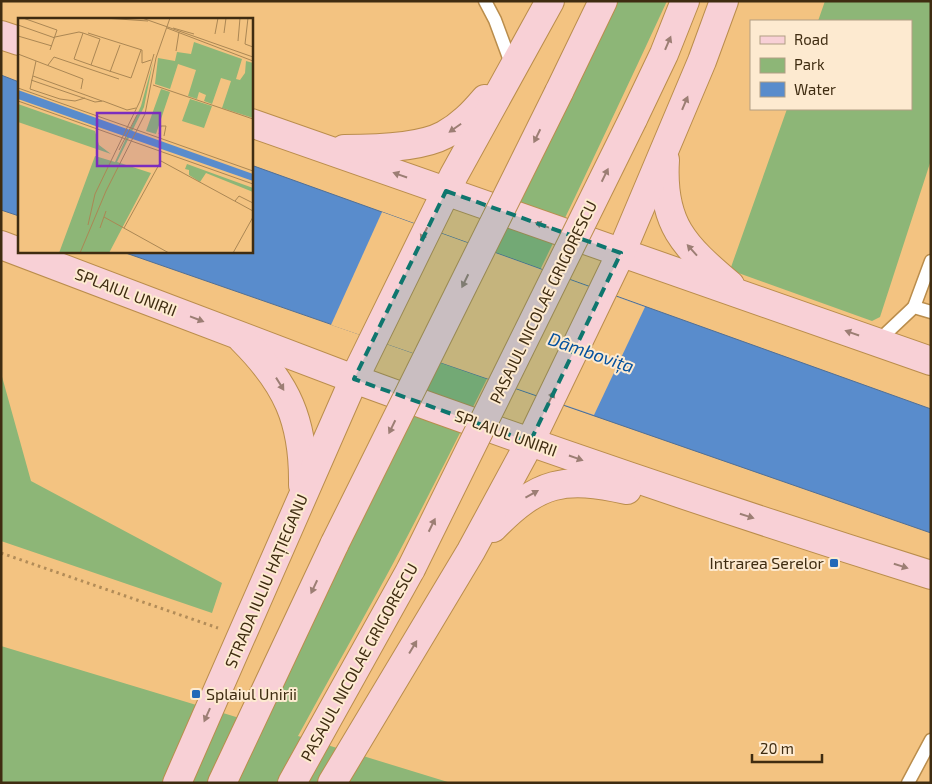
<svg xmlns="http://www.w3.org/2000/svg" width="932" height="784" font-family="'Exo 2',sans-serif">
  <style>
    .green { fill: #8db677 }
    .water { fill: #598ccc; stroke: #516f94 }
    .pier { fill: #f3c381 }
    .lines { fill: none; stroke-linecap: round; stroke-linejoin: round }
    .lane-casing { stroke: #ba8d4c; stroke-width: 15 }
    .secondary-casing { stroke: #ba8d4c; stroke-width: 30 }
    .path { stroke: #b28c58; stroke-width: 3; stroke-dasharray: 2.5 4; stroke-linecap: butt }
    .lane { stroke: #fff; stroke-width: 12 }
    .secondary { stroke: #f8d0d6; stroke-width: 28 }
    .secondary-bridge-casing { stroke: #ba8d4c; stroke-width: 30; stroke-linecap: butt }
    .secondary-bridge { stroke: #f8d0d6; stroke-width: 28 }
    .oneway { fill: #9c7e74 }
    .marked { fill: #0f766e; fill-opacity: 0.2; stroke: #0f766e; stroke-width: 4; stroke-dasharray: 10 6; stroke-linejoin: round }
    .poi-dot { fill: #2268b8; stroke: #fdead0; stroke-width: 2 }
    .labels { text-anchor: middle; stroke-width: 4; stroke-linejoin: round; paint-order: stroke }
    .street-label { font-size: 16px; fill: #3f2c11; stroke: #fdead0 }
    .poi-label { font-size: 16px; fill: #3f2c11; stroke: #fdead0; text-anchor: end }
    .water-label { font-size: 18px; font-style: italic; fill: #04519e; stroke: #fdead0 }
    .inset-road { fill: none; stroke: #ab8754; stroke-width: 1 }
    .view { fill: #7b2cbf; fill-opacity: 0.15; stroke: #7b2cbf; stroke-width: 2.5 }
    .inset-edge { fill: none; stroke: #3f2c11; stroke-width: 2.5 }
  </style>
  <rect width="100%" height="100%" fill="#f3c381"/>
  <g class="green">
    <path d="M 612,1 L 667,1 C 589,169 510,336 426,500 C 386,580 341,657 298,736 L 451,783 L 1,783 L 1,646 L 263,725 Z"/>
    <polygon points="825,1 931,1 931,160 880,317 872,321 730,270 787,109 911,109 911,21 818,21"/>
    <polygon points="1,373 31,481 222,583 212,613 1,541"/>
  </g>
  <g class="water">
    <polygon points="1,75 19,82 19,216 1,210"/>
    <polygon points="251,165 931,409 931,533 120,251 251,251"/>
  </g>
  <polygon class="pier" points="382,212 645,307 594,415 331,325"/>
  <g class="lines">
    <g class="lane-casing">
      <g id="lane">
        <polyline points="485,1 495,20 512,66"/>
        <polyline points="914,307 931,261"/>
        <polyline points="877,342 914,307 931,312"/>
        <polyline points="908,783 931,740"/>
      </g>
    </g>
    <g class="secondary-casing">
      <g id="secondary">
        <polyline points="1,35 19,41"/>
        <polyline points="559,92 603,1"/>
        <polyline points="633,119 664,54 685,1"/>
        <polyline points="251,123 931,361"/>
        <path d="M 344,149 C 372,149 420,148 444,135 C 461,126 473,113 485,99"/>
        <path d="M 665,160 C 661,224 684,246 730,285"/>
        <path d="M 1,245 C 119,289 236,335 354,379 C 544,449 737,514 931,575"/>
        <path d="M 242,339 C 287,384 304,421 303,485"/>
        <path d="M 493,528 C 539,481 564,476 627,490"/>
        <polyline points="177,783 354,379 454,175 550,1"/>
        <polyline points="222,783 335,543"/>
        <polyline points="292,783 411,569"/>
        <polyline points="332,783 471,551 530,442 621,253 702,61 724,1"/>
      </g>
    </g>
    <polyline class="path" points="1,553 218,628"/>
    <use href="#lane" class="lane"/>
    <use href="#secondary" class="secondary"/>
    <g class="secondary-bridge-casing">
      <g id="secondary-bridge">
        <polyline points="335,543 559,92"/>
        <polyline points="411,569 633,119"/>
      </g>
    </g>
    <use href="#secondary-bridge" class="secondary-bridge"/>
  </g>
  <defs><path id="oneway-solid" d="M-6-.8H1V-3.2L6.5 0L1 3.2V.8H-6Z" transform="scale(1.25)"/></defs>
  <g class="oneway">
    <use href="#oneway-solid" transform="translate(668 43) rotate(-67)"/>
    <use href="#oneway-solid" transform="translate(685 103) rotate(-67)"/>
    <use href="#oneway-solid" transform="translate(455 128) rotate(145)"/>
    <use href="#oneway-solid" transform="translate(537 136) rotate(116)"/>
    <use href="#oneway-solid" transform="translate(400 175) rotate(-161)"/>
    <use href="#oneway-solid" transform="translate(605 175) rotate(-64)"/>
    <use href="#oneway-solid" transform="translate(542 225) rotate(-160)"/>
    <use href="#oneway-solid" transform="translate(424 234) rotate(116)"/>
    <use href="#oneway-solid" transform="translate(692 250) rotate(-132)"/>
    <use href="#oneway-solid" transform="translate(465 281) rotate(116)"/>
    <use href="#oneway-solid" transform="translate(197 319) rotate(21)"/>
    <use href="#oneway-solid" transform="translate(852 333) rotate(-161)"/>
    <use href="#oneway-solid" transform="translate(280 384) rotate(58)"/>
    <use href="#oneway-solid" transform="translate(551 398) rotate(-64)"/>
    <use href="#oneway-solid" transform="translate(392 427) rotate(116)"/>
    <use href="#oneway-solid" transform="translate(576 458) rotate(19)"/>
    <use href="#oneway-solid" transform="translate(532 494) rotate(-29)"/>
    <use href="#oneway-solid" transform="translate(747 516) rotate(18)"/>
    <use href="#oneway-solid" transform="translate(432 525) rotate(-64)"/>
    <use href="#oneway-solid" transform="translate(901 566) rotate(17)"/>
    <use href="#oneway-solid" transform="translate(314 587) rotate(115)"/>
    <use href="#oneway-solid" transform="translate(413 647) rotate(-59)"/>
    <use href="#oneway-solid" transform="translate(207 715) rotate(114)"/>
  </g>
  <path class="marked" d="M 446,191 L 621,253 L 530,442 L 354,379 Z"/>
  <g class="poi-dot">
    <rect x="829" y="558" width="10" height="10" rx="2.5"/>
    <rect x="191" y="689" width="10" height="10" rx="2.5"/>
  </g>
  <g class="labels">
    <g class="street-label">
      <text transform="translate(126 292) rotate(21)" y="6">SPLAIUL UNIRII</text>
      <text transform="translate(543 302) rotate(-64)" y="6">PASAJUL NICOLAE GRIGORESCU</text>
      <text transform="translate(506 433) rotate(20)" y="6">SPLAIUL UNIRII</text>
      <text transform="translate(266 581) rotate(-67)" y="6">STRADA IULIU HAȚIEGANU</text>
      <text transform="translate(359 662) rotate(-61)" y="6">PASAJUL NICOLAE GRIGORESCU</text>
    </g>
    <g class="poi-label">
      <text x="824" y="569">Intrarea Serelor</text>
      <text x="206" y="700" text-anchor="start">Splaiul Unirii</text>
    </g>
    <g class="water-label">
      <text transform="translate(591 353) rotate(19)" y="6">Dâmbovița</text>
    </g>
  </g>
  <g transform="translate(18 18)">
    <rect width="235" height="235" fill="#f3c381"/>
    <path d="M 176,24 L 224,41 L 218,61 L 222,62 L 227,55 L 228,43 L 235,45 L 235,100 L 204,90 L 213,63 L 203,60 L 194,86 L 186,83 L 188,77 L 181,74 L 179,81 L 170,78 L 178,52 L 160,46 L 152,71 L 137,66 L 140,40 L 157,43 L 159,34 L 173,36 ZM 135,44 L 126,89 L 99,144 L 133,155 L 91,235 L 41,235 L 77,138 L 97,144 L 123,88 ZM 143,71 L 152,74 L 138,116 L 128,113 ZM 172,81 L 194,88 L 186,110 L 164,103 ZM 0,86 L 77,113 L 81,127 L 93,136 L 0,104 ZM 169,146 L 235,170 L 235,174 L 188,155 L 182,164 L 171,157 L 171,152 L 167,151 Z" fill="#8db677"/>
    <path d="M 0,72 L 235,156 L 235,163 L 0,81 Z" fill="#598ccc"/>
    <path class="inset-road" d="M 5,0 L 39,12 L 32,32M 86,0 L 130,3M 124,0 L 235,39M 230,0 L 227,26 L 235,29M 0,7 L 37,20M 149,10 L 235,43M 155,10 L 176,16M 70,15 L 124,32 L 124,45 L 133,42M 206,15 L 208,0M 197,16 L 200,0M 0,18 L 34,28M 37,19 L 61,14 L 65,15 L 82,21 L 73,47 L 56,41 L 65,15M 220,23 L 222,0M 158,33 L 161,14M 0,36 L 65,61 L 63,71M 18,43 L 12,71 L 42,81 L 57,83 L 67,80M 30,47 L 36,39 L 101,61M 73,47 L 113,60 L 123,32M 92,54 L 102,27M 15,58 L 84,83M 13,62 L 77,84 L 85,83 L 109,92 L 118,90M 135,67 L 235,101M 0,70 L 235,153M 0,83 L 235,166M 141,116 L 143,108 L 148,108 L 146,118M 101,132 L 119,97M 217,183 L 221,178 L 235,185M 86,199 L 151,235M 70,207 L 77,176 L 122,83 L 136,36M 82,210 L 88,193M 106,210 L 143,143 L 235,193M 62,235 L 88,173 L 127,96 L 138,40 L 152,0M 215,235 L 235,199"/>
    <path class="view" d="M 79,95 L 142,95 L 142,148 L 79,148 Z"/>
    <rect width="235" height="235" class="inset-edge"/>
  </g>
  <rect width="932" height="784" fill="none" stroke="#3f2c11" stroke-width="5"/>
  <rect x="750" y="20" width="162" height="90" fill="#fdead0" stroke="#b19e84"/>
  <rect x="760" y="36" width="25" height="8" fill="#f8d0d6" stroke="#b19e84"/>
  <text x="794" y="45" font-size="15" fill="#3f2c11">Road</text>
  <rect x="760" y="58" width="25" height="15" fill="#8db677" stroke="#b19e84"/>
  <text x="794" y="70" font-size="15" fill="#3f2c11">Park</text>
  <rect x="760" y="82" width="25" height="15" fill="#598ccc" stroke="#b19e84"/>
  <text x="794" y="95" font-size="15" fill="#3f2c11">Water</text>
  <path d="M752 754v8h70v-8" fill="none" stroke="#3f2c11" stroke-width="2.5"/>
  <text x="760" y="754" font-size="15" fill="#3f2c11" stroke="#fdead0" stroke-width="4" paint-order="stroke">20 m</text>
</svg>
